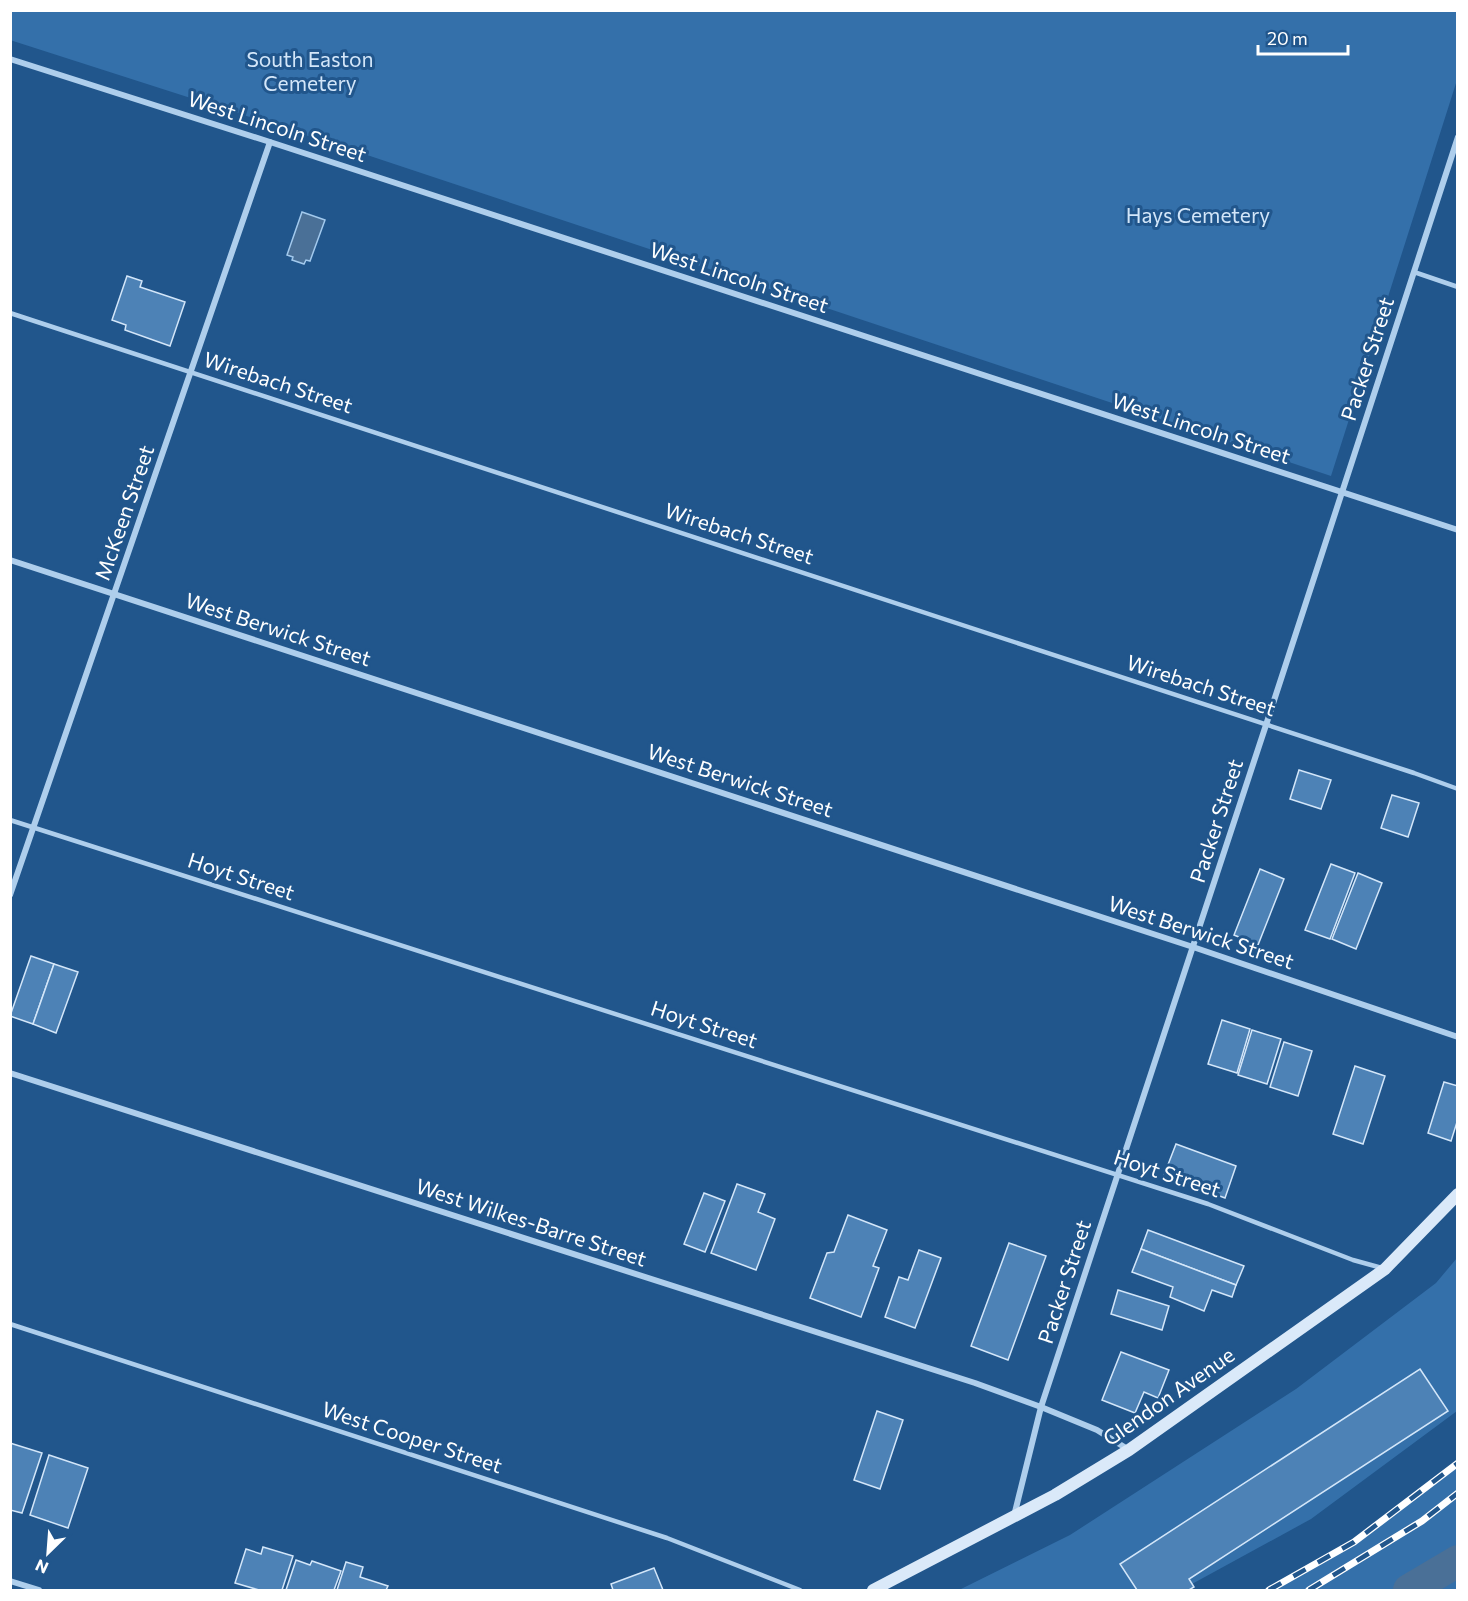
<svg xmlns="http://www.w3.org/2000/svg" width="1468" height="1601" font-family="Commissioner,sans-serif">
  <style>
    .green { fill: #3470aa }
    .water { fill: #4a7097; stroke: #a2c9ed; stroke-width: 1.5 }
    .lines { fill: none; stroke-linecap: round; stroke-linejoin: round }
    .canal { stroke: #4a7097; stroke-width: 32 }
    .building { fill: #4d82b6; stroke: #d3e6f9; stroke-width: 1.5 }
    .lane { stroke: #aeceec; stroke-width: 4.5 }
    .street { stroke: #aeceec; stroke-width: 6 }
    .secondary { stroke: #dae9f9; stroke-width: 12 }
    .rail-casing { stroke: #fff; stroke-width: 7 }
    .rail { stroke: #21568c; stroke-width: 4.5; stroke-dasharray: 14; stroke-linecap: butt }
    .labels { text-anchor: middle; stroke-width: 6; stroke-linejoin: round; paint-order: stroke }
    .park-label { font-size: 21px; fill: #d3e6f9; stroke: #21568c }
    .street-label { font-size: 21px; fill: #fff; stroke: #21568c }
  </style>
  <rect width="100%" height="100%" fill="#21568c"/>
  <g class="green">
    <polygon points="1457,10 1457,80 1331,476 349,149 10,40 11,10"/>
    <polygon points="1457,1258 1457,1411 1311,1519 1181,1590 959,1590 1070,1535 1296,1389 1436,1283"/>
    <polygon points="1457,1463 1457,1590 1269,1590 1354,1542"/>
  </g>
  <polygon class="water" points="302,212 325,220 310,261 306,260 304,264 292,260 293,257 287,255"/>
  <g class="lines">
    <polyline class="canal" points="1409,1590 1458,1561"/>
  </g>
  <g class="building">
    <polygon points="127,276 142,281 140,287 185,302 170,346 125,330 126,325 112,320"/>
    <polygon points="1299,770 1331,780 1321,809 1290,799"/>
    <polygon points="1392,795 1419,803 1408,837 1381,828"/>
    <polygon points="1331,864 1355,873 1330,939 1305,930"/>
    <polygon points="1260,869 1284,879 1258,945 1234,935"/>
    <polygon points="1358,873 1382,883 1356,949 1332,939"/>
    <polygon points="31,956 54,964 33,1024 10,1016"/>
    <polygon points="54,964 78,972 56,1033 33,1024"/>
    <polygon points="1222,1020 1250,1029 1237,1073 1208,1064"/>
    <polygon points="1252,1030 1281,1039 1267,1084 1238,1075"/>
    <polygon points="1284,1042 1312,1051 1298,1096 1270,1087"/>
    <polygon points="1355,1066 1385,1076 1363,1144 1333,1134"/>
    <polygon points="1444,1082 1458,1086 1458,1119 1451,1141 1428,1133"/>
    <polygon points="1176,1144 1236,1166 1225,1198 1164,1175"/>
    <polygon points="737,1184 765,1194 758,1212 775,1219 756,1270 711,1253"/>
    <polygon points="704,1193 725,1201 705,1252 684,1244"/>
    <polygon points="848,1215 887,1230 873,1266 879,1268 861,1317 810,1298 827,1253 834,1252"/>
    <polygon points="1148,1230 1244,1266 1236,1285 1141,1249"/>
    <polygon points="1009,1243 1046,1256 1008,1360 971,1346"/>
    <polygon points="1141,1249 1236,1285 1232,1297 1212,1290 1204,1311 1170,1297 1173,1287 1132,1272"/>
    <polygon points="919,1250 941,1258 915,1328 885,1317 899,1277 908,1280"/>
    <polygon points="1118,1290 1169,1306 1162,1330 1111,1314"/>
    <polygon points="1121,1352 1169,1370 1158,1398 1144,1392 1135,1413 1102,1400"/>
    <polygon points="1420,1369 1448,1411 1189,1579 1194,1587 1189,1590 1137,1590 1120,1564"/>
    <polygon points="877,1411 903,1420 880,1489 854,1480"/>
    <polygon points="10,1443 42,1453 22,1513 10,1510"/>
    <polygon points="49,1455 88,1468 68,1528 30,1515"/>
    <polygon points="263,1547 293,1556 282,1590 259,1590 235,1583 246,1549 261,1554"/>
    <polygon points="296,1560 310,1565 312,1561 341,1571 334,1590 286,1590"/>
    <polygon points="346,1562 363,1567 360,1577 388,1586 386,1590 337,1590"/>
    <polygon points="654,1568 663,1590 613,1590 611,1584"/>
  </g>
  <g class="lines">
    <g class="lane">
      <polyline points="1414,272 1458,287"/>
      <polyline points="10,313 1414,773 1458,789"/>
      <polyline points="10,820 1208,1204 1353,1260 1382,1268"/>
      <polyline points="10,1324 667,1538 800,1590"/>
    </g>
    <g class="street">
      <polyline points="10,59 270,142 1458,530"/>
      <polyline points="10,560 1193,947 1458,1037"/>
      <polyline points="10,895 270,142"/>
      <polyline points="10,1073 975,1383 1041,1407 1097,1430 1129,1450"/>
      <polyline points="1014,1516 1041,1407 1266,725 1458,137"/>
      <polyline points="10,1581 39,1590"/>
    </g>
    <polyline class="secondary" points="873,1590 1055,1495 1129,1450 1385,1269 1458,1194"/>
    <g class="rail-casing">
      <g id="rail">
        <polyline points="1269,1590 1354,1542 1458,1463"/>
        <polyline points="1309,1590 1422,1521 1458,1493"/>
      </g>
    </g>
    <use href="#rail" class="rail"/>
  </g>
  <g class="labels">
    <g class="park-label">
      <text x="310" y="67">South Easton<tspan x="310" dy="24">Cemetery</tspan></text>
      <text x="1198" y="223">Hays Cemetery</text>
    </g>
    <g class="street-label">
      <text transform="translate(277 127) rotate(18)" y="7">West Lincoln Street</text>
      <text transform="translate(739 278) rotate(18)" y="7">West Lincoln Street</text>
      <text transform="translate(1368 359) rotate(-72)" y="7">Packer Street</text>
      <text transform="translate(278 383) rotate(18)" y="7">Wirebach Street</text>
      <text transform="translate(1201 429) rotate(18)" y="7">West Lincoln Street</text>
      <text transform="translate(125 513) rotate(-71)" y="7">McKeen Street</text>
      <text transform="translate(739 534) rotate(18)" y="7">Wirebach Street</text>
      <text transform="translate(278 630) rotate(18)" y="7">West Berwick Street</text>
      <text transform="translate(1201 686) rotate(18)" y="7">Wirebach Street</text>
      <text transform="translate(740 781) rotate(18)" y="7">West Berwick Street</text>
      <text transform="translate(1217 821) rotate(-72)" y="7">Packer Street</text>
      <text transform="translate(241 877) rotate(18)" y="7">Hoyt Street</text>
      <text transform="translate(1201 933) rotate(18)" y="7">West Berwick Street</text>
      <text transform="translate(704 1025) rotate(18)" y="7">Hoyt Street</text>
      <text transform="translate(1167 1174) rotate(18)" y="7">Hoyt Street</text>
      <text transform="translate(531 1223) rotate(18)" y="7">West Wilkes-Barre Street</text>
      <text transform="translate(1065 1282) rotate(-72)" y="7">Packer Street</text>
      <text transform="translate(1169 1397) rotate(-35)" y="7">Glendon Avenue</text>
      <text transform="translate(412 1438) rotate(18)" y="7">West Cooper Street</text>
    </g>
  </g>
  <rect width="1468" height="1601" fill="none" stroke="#ffffff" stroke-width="24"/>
  <g transform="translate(48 1553) rotate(205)" stroke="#21568c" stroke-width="4.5" paint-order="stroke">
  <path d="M0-4.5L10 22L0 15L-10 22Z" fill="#ffffff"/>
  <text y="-9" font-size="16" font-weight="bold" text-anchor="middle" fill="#ffffff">N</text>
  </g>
  <path d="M1258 45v9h90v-9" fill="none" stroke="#ffffff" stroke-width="3"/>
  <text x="1267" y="45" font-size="18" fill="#ffffff" stroke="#21568c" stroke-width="4.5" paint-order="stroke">20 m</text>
</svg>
